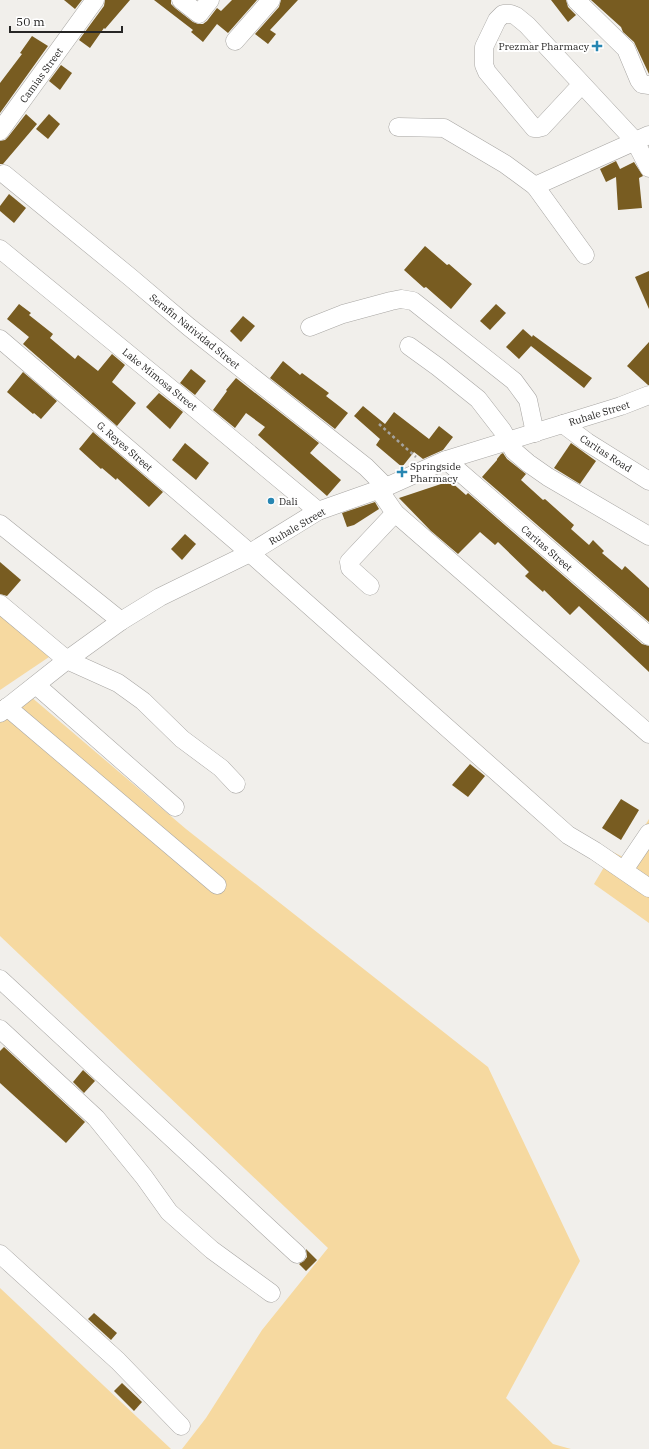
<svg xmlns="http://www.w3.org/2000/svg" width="649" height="1449" font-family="'IBM Plex Serif',serif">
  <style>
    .green { fill: #f6d9a0 }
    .building { fill: #785c21 }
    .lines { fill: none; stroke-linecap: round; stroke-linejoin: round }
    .minor-casing { stroke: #a8a6a3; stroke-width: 19 }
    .path { stroke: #a5a3a0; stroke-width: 2.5; stroke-dasharray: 3 3; stroke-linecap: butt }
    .minor { stroke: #fff; stroke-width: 18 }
    .poi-dot { fill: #2786b2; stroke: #fff; stroke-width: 1.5 }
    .labels { text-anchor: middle; stroke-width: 4; stroke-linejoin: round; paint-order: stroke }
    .poi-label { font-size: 10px; fill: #272625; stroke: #fff; text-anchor: start }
    .street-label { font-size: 10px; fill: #272625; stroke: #fff }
  </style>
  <rect width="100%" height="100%" fill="#f1efeb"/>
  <g class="green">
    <polygon points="0,612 52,655 0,690"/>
    <polygon points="30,696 186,829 488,1067 580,1261 506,1398 553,1444 571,1449 182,1449 206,1418 262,1330 328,1248 0,936 0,717"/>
    <polygon points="649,819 649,923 594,884 613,852 625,858"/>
    <polygon points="0,1288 171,1449 0,1449"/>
  </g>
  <g class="building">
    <polygon points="64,0 82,0 75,9"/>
    <polygon points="105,0 130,0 105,29 104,28 90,48 79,40 104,6"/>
    <polygon points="154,0 171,0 171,4 175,8 193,22 198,24 203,24 207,21 217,8 221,11 232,0 257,0 228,33 217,24 203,42 191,32 193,30"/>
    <polygon points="281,0 298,0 270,30 276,34 268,44 255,34 279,7"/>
    <polygon points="551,0 566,0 568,7 576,15 568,22"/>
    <polygon points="591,0 649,0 649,74 634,42 623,32 621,27"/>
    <polygon points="32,36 48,46 0,113 0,83 22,54 20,53"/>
    <polygon points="61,65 72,73 60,90 49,81"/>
    <polygon points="26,114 37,124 3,164 0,164 0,141 5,140 8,137"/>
    <polygon points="49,114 60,124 48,139 36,129"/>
    <polygon points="616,161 620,169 634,162 643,176 639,178 642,208 618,210 616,177 606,182 600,169"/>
    <polygon points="9,194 26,208 14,223 0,211 0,206"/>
    <polygon points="425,246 447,265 449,264 472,284 451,309 426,287 424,288 404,270"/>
    <polygon points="649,271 649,309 635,277"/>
    <polygon points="19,304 31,313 29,315 53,334 50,338 75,359 78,355 98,371 112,354 125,365 112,382 136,403 117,426 23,344 29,337 7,319"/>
    <polygon points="496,304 506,313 490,330 480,321"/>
    <polygon points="243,316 255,326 241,342 230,331"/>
    <polygon points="523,329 532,337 533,335 592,378 584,388 531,346 519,359 506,347"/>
    <polygon points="649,342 649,385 648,385 627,366"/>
    <polygon points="283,361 300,375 302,373 329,393 326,396 348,413 335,429 270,378"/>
    <polygon points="191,369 206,381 195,395 180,383"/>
    <polygon points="23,372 57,401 41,419 34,413 33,414 7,392"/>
    <polygon points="236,378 319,443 310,453 341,480 327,496 258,435 265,427 246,413 235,428 213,410 227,391 226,390"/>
    <polygon points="159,393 183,412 170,429 146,407"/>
    <polygon points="363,406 385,424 394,412 429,439 439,426 453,437 443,450 423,459 414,452 402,467 376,445 380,439 354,416"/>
    <polygon points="93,432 163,492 149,507 117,478 116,480 102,468 101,469 79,449"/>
    <polygon points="185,443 209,463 196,480 172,460"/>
    <polygon points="571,443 596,461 580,484 554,468"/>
    <polygon points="503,453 507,459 526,474 521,480 543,500 545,499 574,525 571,529 589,545 593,540 604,551 602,553 622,570 625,566 649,588 649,622 482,477 497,460 497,459 501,454"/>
    <polygon points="450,481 466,495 468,493 642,644 649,646 649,672 579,606 570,615 544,590 543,592 525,576 529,572 498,542 495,545 480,532 458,554 431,531 399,498"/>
    <polygon points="375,502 379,509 354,525 347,527 342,513"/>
    <polygon points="185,534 196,544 182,560 171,549"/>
    <polygon points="0,562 21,580 7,596 0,594"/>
    <polygon points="470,764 485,776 468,797 452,785"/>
    <polygon points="621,799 639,810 621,840 602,828"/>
    <polygon points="4,1047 85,1122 66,1143 0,1083 0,1051"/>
    <polygon points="83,1070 95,1081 84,1093 73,1082"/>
    <polygon points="306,1249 317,1260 306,1271 299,1264 304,1261 307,1257"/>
    <polygon points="94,1313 117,1333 111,1340 88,1319"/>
    <polygon points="122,1383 142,1402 134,1411 114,1391"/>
  </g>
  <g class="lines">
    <g class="minor-casing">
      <g id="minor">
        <polyline points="181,0 199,14 210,0"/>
        <polyline points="576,0 626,49 639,80 642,84 649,85"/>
        <polyline points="235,41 271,0"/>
        <polyline points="582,84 542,127 538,128 534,128 487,72 484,65 484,47 497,20 503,14 511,14 516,16 527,25 635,141 649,168"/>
        <polyline points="398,127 444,128 505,164 535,186 649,135"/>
        <polyline points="0,131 95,0"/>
        <polyline points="4,174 130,277 189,327 366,467 386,487"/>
        <polyline points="535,186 585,255"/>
        <polyline points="0,249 192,406 318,511"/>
        <polyline points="310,327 343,314 391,301 401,299 413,301 514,381 528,400 535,433"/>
        <polyline points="0,339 250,553 568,835 595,851 649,888"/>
        <polyline points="409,346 438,367 478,399 502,430 514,451 528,463 548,477 649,536"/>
        <polyline points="563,424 587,442 649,481"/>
        <polyline points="446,460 649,636"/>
        <polyline points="379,490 395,513 649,734"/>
        <polyline points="0,524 121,621"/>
        <polyline points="370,586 350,568 349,562 395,513"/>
        <polyline points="0,604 67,660 118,683 143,701 182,739 221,768 236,784"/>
        <polyline points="36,685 175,807"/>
        <polyline points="7,707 217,885"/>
        <polyline points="0,713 67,660 121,621 160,597 250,553 318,511 386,487 446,460 621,406 649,395"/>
        <polyline points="624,870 649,833"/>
        <polyline points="0,979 297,1254"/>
        <polyline points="0,1029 96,1118 144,1177 169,1212 212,1250 271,1293"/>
        <polyline points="0,1254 118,1361 181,1426"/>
      </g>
    </g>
    <polyline class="path" points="379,424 416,457"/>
    <use href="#minor" class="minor"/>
  </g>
  <g class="poi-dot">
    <path d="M595 40h4v4h4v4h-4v4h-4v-4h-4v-4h4z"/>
    <path d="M400 466h4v4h4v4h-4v4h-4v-4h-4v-4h4z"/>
    <circle cx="271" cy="501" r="4"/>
  </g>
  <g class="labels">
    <g class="poi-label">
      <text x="589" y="50" text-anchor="end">Prezmar Pharmacy</text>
      <text x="410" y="470">Springside<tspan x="410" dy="12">Pharmacy</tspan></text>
      <text x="279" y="505">Dali</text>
    </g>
    <g class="street-label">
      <text transform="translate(41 75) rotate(-54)" y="4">Camias Street</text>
      <text transform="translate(195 331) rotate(39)" y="4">Serafin Natividad Street</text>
      <text transform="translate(160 379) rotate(39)" y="4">Lake Mimosa Street</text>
      <text transform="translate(599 413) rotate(-17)" y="4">Ruhale Street</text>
      <text transform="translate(125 446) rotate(41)" y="4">G. Reyes Street</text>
      <text transform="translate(606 453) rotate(33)" y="4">Caritas Road</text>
      <text transform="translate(297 526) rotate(-30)" y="4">Ruhale Street</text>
      <text transform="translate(547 548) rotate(41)" y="4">Caritas Street</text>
    </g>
  </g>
  <path d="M10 26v6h112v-6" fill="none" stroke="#272625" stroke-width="2"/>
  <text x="16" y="26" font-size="12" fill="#272625" stroke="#ffffff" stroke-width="3" paint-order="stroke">50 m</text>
</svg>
